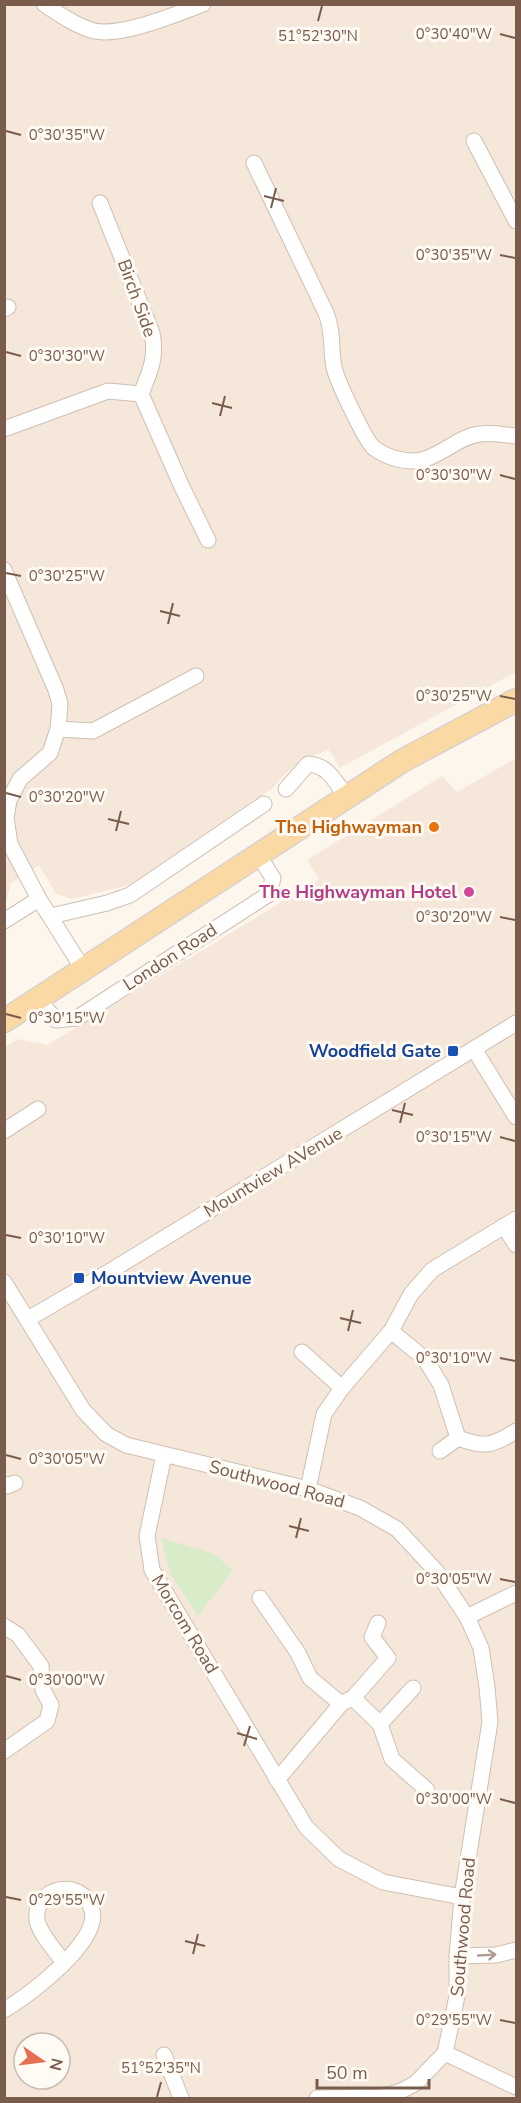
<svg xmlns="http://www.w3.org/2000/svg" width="521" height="2103" font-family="'Nunito Sans',sans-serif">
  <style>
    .residential { fill: #f5e8da; fill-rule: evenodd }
    .green { fill: #d8ecc9 }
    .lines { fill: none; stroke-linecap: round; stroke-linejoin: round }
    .minor-casing { stroke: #d1beb0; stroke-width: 17 }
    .primary-casing { stroke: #dad1cd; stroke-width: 25 }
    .minor { stroke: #fff; stroke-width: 15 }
    .primary { stroke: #fbd9a5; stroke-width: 22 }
    .oneway { stroke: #af9d94 }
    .ticks { fill: none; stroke: #7a5c4d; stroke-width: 2 }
    .food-dot { fill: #e8710a; stroke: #fffaf3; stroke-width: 2 }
    .hotel-dot { fill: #d1479c; stroke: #fffaf3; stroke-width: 2 }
    .transit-dot { fill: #1a4fb4; stroke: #fffaf3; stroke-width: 2 }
    .labels { text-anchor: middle; stroke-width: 6; stroke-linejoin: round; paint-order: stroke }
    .street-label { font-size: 18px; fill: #7a5c4d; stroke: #fffaf3 }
    .food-label { font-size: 18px; font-weight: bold; fill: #c56008; stroke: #fffaf3; text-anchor: end }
    .hotel-label { font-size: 18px; font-weight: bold; fill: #b23c85; stroke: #fffaf3; text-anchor: end }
    .transit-label { font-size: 18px; font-weight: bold; fill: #164399; stroke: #fffaf3; text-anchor: end }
    .ticks-label { font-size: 15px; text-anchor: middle; fill: #7a5c4d; stroke: #fffaf3; stroke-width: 6; stroke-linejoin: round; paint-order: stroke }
  </style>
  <rect width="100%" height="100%" fill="#fdf6ec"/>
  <g class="residential">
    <polygon points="5,5 516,5 516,672 340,768 329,750 303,759 286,773 273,788 133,884 72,899 56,894 39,865 11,883 5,907"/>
    <path d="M 516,758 L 516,2098 L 5,2098 L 5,1047 L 18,1039 L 47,1045 L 319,879 L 307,860 L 442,776 L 457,792 ZM 24,2043 L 60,2043 L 60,2079 L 24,2079 Z"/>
  </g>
  <polygon class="green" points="161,1538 214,1554 233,1570 198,1616 170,1573"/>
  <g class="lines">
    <g class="minor-casing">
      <g id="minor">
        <path d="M 44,4 C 59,14 76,26 94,31 C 122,37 176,14 203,4"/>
        <polyline points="474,141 516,221"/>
        <path d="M 254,163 L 326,313 C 334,334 330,346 334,367 C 336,379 366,442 374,448 C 387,458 406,463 422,460 C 442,455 460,436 480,434 C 492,432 504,435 516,436"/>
        <path d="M 100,203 L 152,333 C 157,358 150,371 141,394"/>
        <polyline points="4,309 8,307"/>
        <polyline points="4,429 108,391 141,394 182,487 208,540"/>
        <polyline points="4,570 56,690 60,704 58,729 50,753 20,779 9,800 6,818 10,844 39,899 83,969"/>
        <polyline points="58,729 93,731 196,676"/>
        <path d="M 286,789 L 308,764 C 328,765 336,782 346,797"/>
        <polyline points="51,916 107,903 130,895 264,804"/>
        <polyline points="4,921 39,899"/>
        <polyline points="39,1000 56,1020 77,1018 269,894 273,878 259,856"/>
        <polyline points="474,1049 516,1117"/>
        <polyline points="4,1131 38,1109"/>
        <polyline points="504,1226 516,1245"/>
        <polyline points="4,1282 83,1410 106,1434 126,1445 308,1489 360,1508 397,1529 437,1572 467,1617 481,1648 487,1687 490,1722 462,1897 457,1956 457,1996 445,2053 416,2083 401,2091 381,2097 317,2098"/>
        <polyline points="28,1319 107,1273 516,1023"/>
        <path d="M 391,1331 L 425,1359 L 441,1385 L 458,1438 C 485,1448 492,1446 516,1431"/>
        <polyline points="302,1352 342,1388"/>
        <polyline points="440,1451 458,1438"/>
        <polyline points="164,1455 147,1536 152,1570 306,1827 339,1859 383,1882 462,1897"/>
        <polyline points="4,1484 7,1486 15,1483"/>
        <polyline points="308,1489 324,1414 342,1388 391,1331 411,1294 432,1270 516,1219"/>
        <polyline points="260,1598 298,1653 310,1678 341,1704 277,1780"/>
        <polyline points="467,1617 516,1593"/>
        <polyline points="4,1626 18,1635 41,1666 43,1690 51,1705 47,1721 4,1751"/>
        <polyline points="353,1698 380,1724 392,1759 427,1790"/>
        <polyline points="344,1702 353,1698 388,1658 372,1637 378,1623"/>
        <polyline points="380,1724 413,1688"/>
        <polyline points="457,1956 496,1955 516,1950"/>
        <path d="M 4,2010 C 29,1996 101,1941 92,1910 C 82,1876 33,1887 37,1920 C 40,1935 56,1951 64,1963"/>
        <polyline points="445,2053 516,2087"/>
        <polyline points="164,2055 181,2098"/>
      </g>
    </g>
    <g class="primary-casing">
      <polyline id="primary" points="4,1021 402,761 516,700"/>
    </g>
    <use href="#minor" class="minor"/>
    <use href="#primary" class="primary"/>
  </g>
  <defs><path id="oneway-shaft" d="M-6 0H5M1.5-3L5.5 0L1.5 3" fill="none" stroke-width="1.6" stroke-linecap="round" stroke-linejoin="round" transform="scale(1.5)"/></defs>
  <use class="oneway" href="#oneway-shaft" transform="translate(487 1955) rotate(-3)"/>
  <path class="ticks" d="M 318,21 L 322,6M 500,34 L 515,38M 6,131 L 21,135M 264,196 L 284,201M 271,208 L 276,188M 500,255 L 515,258M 6,352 L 21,356M 212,403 L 232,408M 220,416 L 225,396M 500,475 L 515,479M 6,573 L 21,576M 160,611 L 180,616M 168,624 L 173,603M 500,696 L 515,699M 6,793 L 21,797M 108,819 L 129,824M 116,831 L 121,811M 500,917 L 515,920M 6,1014 L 21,1018M 392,1110 L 413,1115M 400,1123 L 405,1103M 500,1137 L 515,1141M 6,1235 L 21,1238M 340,1318 L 361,1323M 348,1331 L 353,1310M 500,1358 L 515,1361M 6,1455 L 21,1459M 289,1526 L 309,1531M 296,1538 L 301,1518M 500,1579 L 515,1582M 6,1676 L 21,1680M 237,1733 L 257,1739M 244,1746 L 250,1726M 500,1799 L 515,1803M 6,1897 L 21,1900M 185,1941 L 205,1946M 193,1954 L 198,1934M 500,2020 L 515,2023M 157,2097 L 161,2082"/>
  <circle class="food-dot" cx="434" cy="827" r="6"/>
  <circle class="hotel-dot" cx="469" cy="892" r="6"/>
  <g class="transit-dot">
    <rect x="447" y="1045" width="12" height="12" rx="3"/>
    <rect x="73" y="1272" width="12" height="12" rx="3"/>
  </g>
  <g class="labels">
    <g class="street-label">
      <text transform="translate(137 298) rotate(70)" y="6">Birch Side</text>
      <text transform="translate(170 957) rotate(-33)" y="6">London Road</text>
      <text transform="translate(273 1172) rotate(-31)" y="6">Mountview AVenue</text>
      <text transform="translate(277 1484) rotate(15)" y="6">Southwood Road</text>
      <text transform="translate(185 1624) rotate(59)" y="6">Morcom Road</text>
      <text transform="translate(463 1927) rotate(-85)" y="6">Southwood Road</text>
    </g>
    <g class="food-label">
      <text x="422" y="833">The Highwayman</text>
    </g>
    <g class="hotel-label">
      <text x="457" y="898">The Highwayman Hotel</text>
    </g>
    <g class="transit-label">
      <text x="441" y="1057">Woodfield Gate</text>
      <text x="91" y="1284" text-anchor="start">Mountview Avenue</text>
    </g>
  </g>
  <g class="ticks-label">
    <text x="454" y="39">0°30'40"W</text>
    <text x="318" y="41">51°52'30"N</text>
    <text x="67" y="140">0°30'35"W</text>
    <text x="454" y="260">0°30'35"W</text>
    <text x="67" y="361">0°30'30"W</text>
    <text x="454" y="480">0°30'30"W</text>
    <text x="67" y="581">0°30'25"W</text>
    <text x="454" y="701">0°30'25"W</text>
    <text x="67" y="802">0°30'20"W</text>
    <text x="454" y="922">0°30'20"W</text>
    <text x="67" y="1023">0°30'15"W</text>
    <text x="454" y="1142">0°30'15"W</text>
    <text x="67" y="1243">0°30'10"W</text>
    <text x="454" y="1363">0°30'10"W</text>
    <text x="67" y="1464">0°30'05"W</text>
    <text x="454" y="1584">0°30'05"W</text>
    <text x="67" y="1685">0°30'00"W</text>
    <text x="454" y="1804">0°30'00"W</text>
    <text x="67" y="1905">0°29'55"W</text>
    <text x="454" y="2025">0°29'55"W</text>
    <text x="161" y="2073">51°52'35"N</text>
  </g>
  <rect width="521" height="2103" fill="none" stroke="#7a5c4d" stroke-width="12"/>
  <g transform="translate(42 2061) rotate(104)"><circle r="28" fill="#fffaf3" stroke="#cabbb1" stroke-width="1.5"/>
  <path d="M0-4.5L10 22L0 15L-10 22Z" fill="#e76f51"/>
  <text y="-9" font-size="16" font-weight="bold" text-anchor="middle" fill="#7a5c4d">N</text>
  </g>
  <path d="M317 2079v9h112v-9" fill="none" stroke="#7a5c4d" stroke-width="3"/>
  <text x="326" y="2079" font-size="18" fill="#7a5c4d" stroke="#fffaf3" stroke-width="4.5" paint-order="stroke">50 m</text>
</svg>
